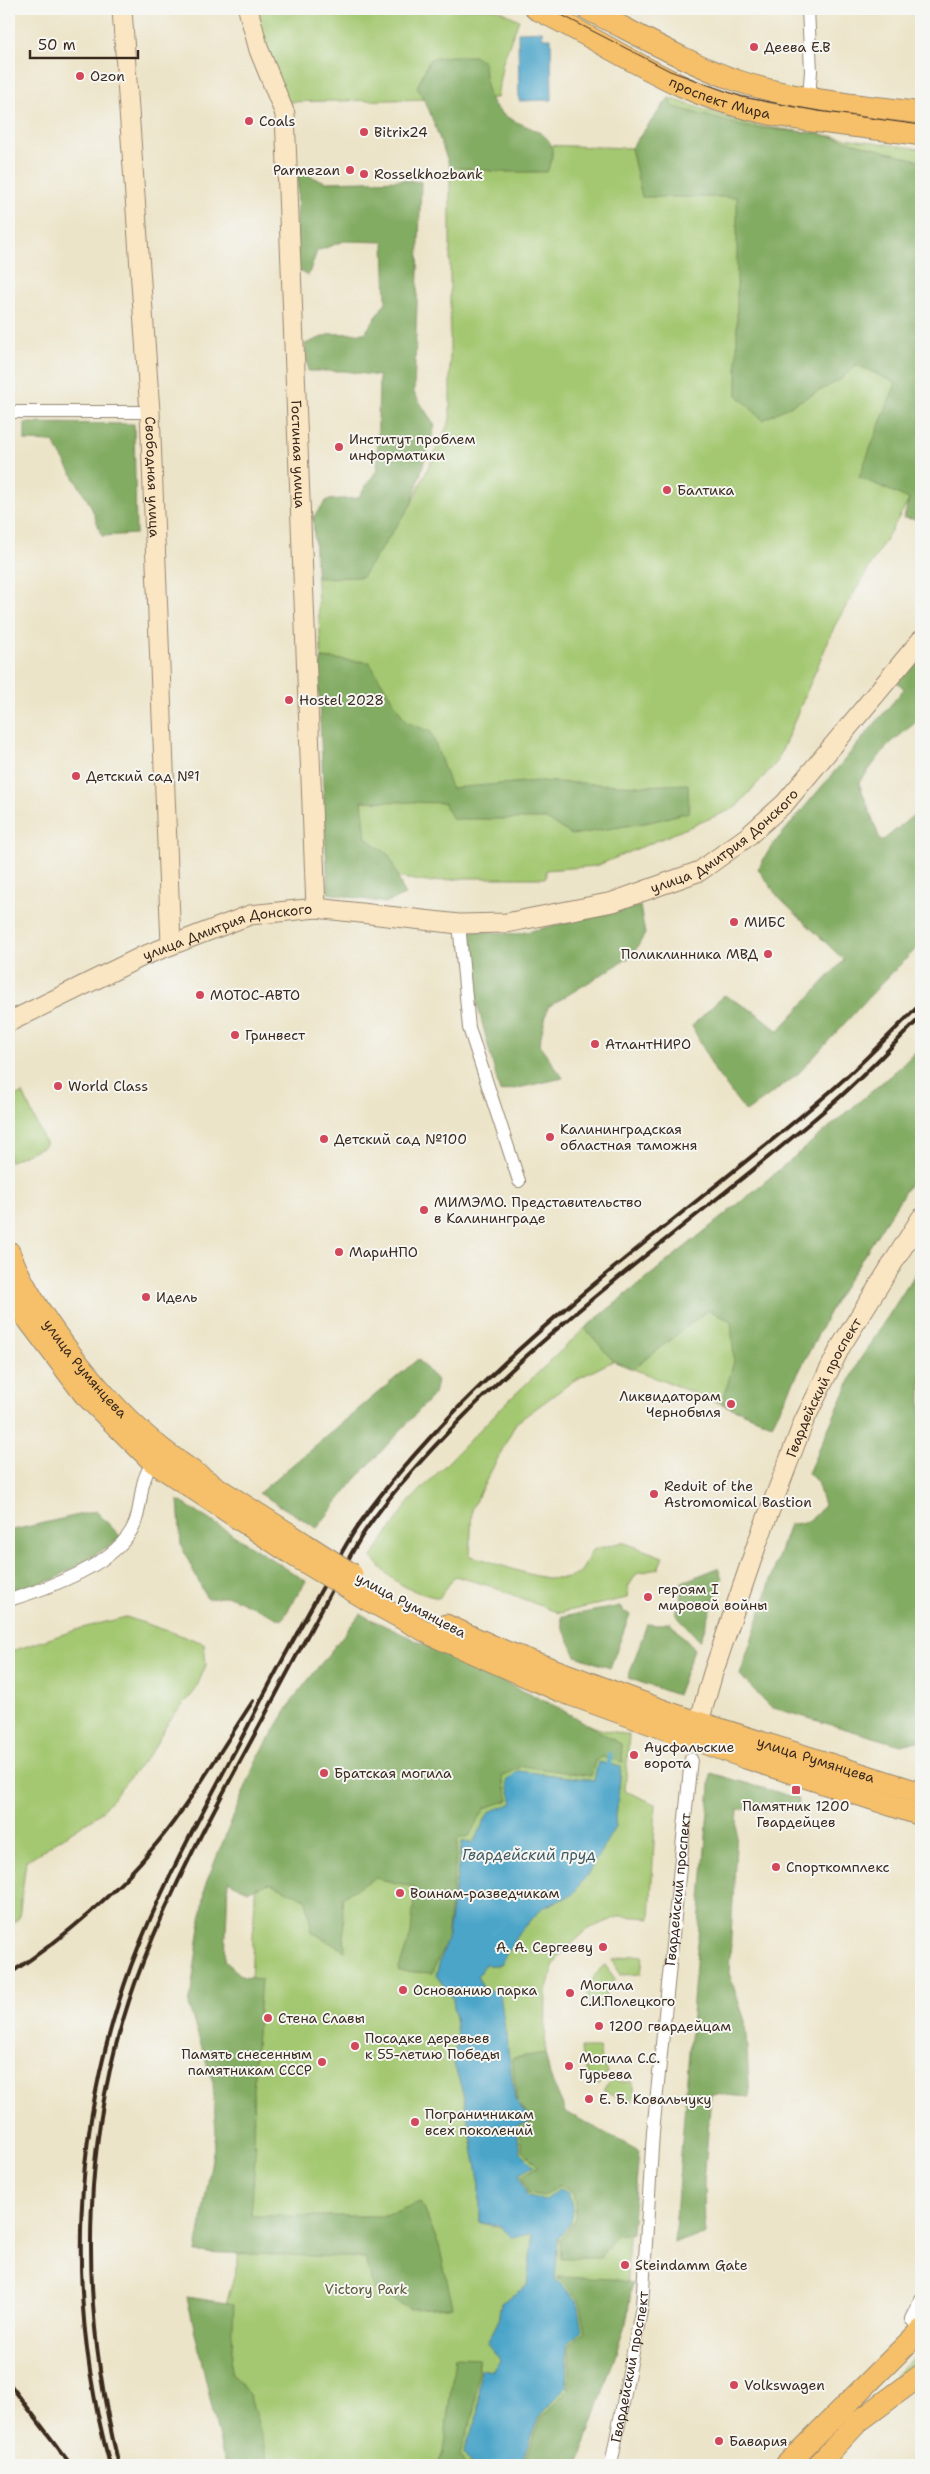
<svg xmlns="http://www.w3.org/2000/svg" width="930" height="2474" font-family="'Shantell Sans',sans-serif">
  <style>
    .green { fill: #a4c871; stroke: #707948 }
    .forest { fill: #83ac63; stroke: #5f6b40 }
    .water { fill: #4ba5c9; stroke: #436874 }
    .lines { fill: none; stroke-linecap: round; stroke-linejoin: round }
    .stream { stroke: #4ba5c9; stroke-width: 4.5 }
    .street-casing { stroke: #948773; stroke-width: 14 }
    .secondary-casing { stroke: #948773; stroke-width: 21 }
    .primary-casing { stroke: #948773; stroke-width: 23 }
    .street { stroke: #fff; stroke-width: 12 }
    .secondary { stroke: #fbe6c4; stroke-width: 19 }
    .primary { stroke: #f6c06b; stroke-width: 21 }
    .tram { stroke: #3b2a1e; stroke-width: 1 }
    .rail { stroke: #3b2a1e; stroke-width: 4 }
    .primary-bridge-casing { stroke: #948773; stroke-width: 23; stroke-linecap: butt }
    .primary-bridge { stroke: #f6c06b; stroke-width: 21 }
    .poi-dot { fill: #d1495b; stroke: #f6f6f2; stroke-width: 2 }
    .labels { text-anchor: middle; stroke-width: 4; stroke-linejoin: round; paint-order: stroke }
    .poi-label { font-size: 14px; fill: #3b2a1e; stroke: #f6f6f2; text-anchor: start }
    .street-label { font-size: 14px; fill: #3b2a1e; stroke: #f6f6f2 }
    .park-label { font-size: 14px; fill: #5a5937; stroke: #f6f6f2 }
    .water-label { font-size: 15px; font-style: italic; fill: #415b62; stroke: #f6f6f2 }
  </style>
  <rect width="100%" height="100%" fill="#f6f6f2"/>
  <filter id="ink" filterUnits="userSpaceOnUse"><feTurbulence type="fractalNoise" baseFrequency=".02" numOctaves="2"/><feDisplacementMap in="SourceGraphic" scale="10" xChannelSelector="R" yChannelSelector="G"/><feConvolveMatrix kernelMatrix="1 2 1 2 8 2 1 2 1" color-interpolation-filters="sRGB"/></filter>
  <filter id="wash" filterUnits="userSpaceOnUse"><feTurbulence type="fractalNoise" baseFrequency=".0096" numOctaves="4" result="noise"/><feDisplacementMap in="SourceGraphic" scale="20" xChannelSelector="R" yChannelSelector="G"/><feGaussianBlur stdDeviation="1.12" result="paint"/><feColorMatrix in="noise" values="0 0 0 0 0 0 0 0 0 0 0 0 0 0 0 0 0 1.4 0 .05"/><feComposite in="paint" operator="in"/></filter>
  <g filter="url(#wash)">
    <rect width="100%" height="100%" fill="#ece4c8"/>
    <g class="green">
      <polygon points="248,9 497,9 519,20 503,61 497,98 280,102"/>
      <polygon points="669,98 747,124 921,149 921,480 835,625 777,762 735,808 596,866 546,870 546,878 466,878 428,882 334,868 313,517 411,505 450,420 450,142 631,148"/>
      <path d="M 921,1046 L 921,1166 L 836,1299 L 772,1424 L 613,1361 L 573,1381 L 516,1423 L 472,1508 L 470,1556 C 495,1560 561,1594 581,1571 C 585,1566 588,1557 592,1550 L 622,1542 L 663,1557 L 658,1569 L 637,1573 L 628,1587 L 627,1598 L 559,1613 L 490,1586 L 455,1576 L 439,1598 C 407,1591 392,1582 372,1557 L 408,1503 L 505,1404 L 585,1328 L 748,1196 L 897,1070 Z"/>
      <polygon points="23,1093 46,1145 9,1162 9,1099"/>
      <polygon points="126,1617 204,1643 206,1665 195,1691 169,1721 152,1751 99,1814 26,1861 19,1918 9,1926 9,1652 82,1628"/>
      <polygon points="546,1708 600,1729 629,1735 625,1791 656,1804 650,1918 621,1916 588,1929 559,1956 552,1970 546,1992 545,2053 550,2076 564,2113 633,2153 625,2317 573,2465 523,2465 523,2457 541,2414 566,2387 567,2343 577,2300 555,2280 558,2238 571,2224 545,2200 527,2196 519,2174 533,2165 520,2152 515,2127 531,2121 515,2099 507,2053 506,2033 477,1976 486,1965 500,1965 516,1937 542,1908 571,1895 615,1827 621,1767 598,1762 595,1780 518,1771 514,1803 489,1812 473,1843 462,1842 448,1935 436,1975 453,1999 457,2035 454,2064 463,2093 480,2185 480,2223 533,2233 527,2286 501,2303 498,2322 487,2343 501,2361 493,2371 480,2369 479,2411 464,2452 471,2465 232,2465 217,2338 238,2261 257,1852"/>
      <polygon points="634,1955 643,1956 641,1974 621,1975 613,1960"/>
      <path d="M 605,1965 L 616,1980 L 606,1988 L 605,2001 L 586,2002 C 589,1987 592,1974 605,1965 Z"/>
      <path d="M 581,2048 L 599,2048 L 601,2059 L 608,2073 L 598,2084 C 585,2076 582,2062 581,2048 Z"/>
      <polygon points="613,2079 620,2082 633,2082 633,2101 620,2100 603,2090"/>
      <polygon points="921,2349 921,2359 885,2387"/>
    </g>
    <g class="forest">
      <path d="M 452,56 L 474,56 L 484,62 C 485,77 485,93 495,106 C 514,133 569,123 547,172 L 502,172 L 450,167 L 429,110 L 417,87 L 430,59 Z"/>
      <polygon points="669,98 674,107 746,127 817,133 921,161 920,520 904,518 909,499 859,477 896,383 857,365 840,380 763,420 737,395 737,197 642,197 631,148"/>
      <polygon points="298,172 326,182 403,180 421,182 414,393 435,426 411,505 362,577 317,578 313,517 327,500 358,498 377,470 379,376 344,371 308,371 305,344 330,334 365,333 386,302 384,242 344,241 317,251 308,276 296,269"/>
      <polygon points="25,423 134,424 136,534 102,536 91,506 53,442 25,441"/>
      <polygon points="917,657 921,658 921,718 887,746 859,783 881,842 921,809 921,944 880,985 798,1074 746,1112 715,1071 692,1026 724,995 755,1012 778,1031 844,960 779,898 758,869 771,847 904,689 894,678"/>
      <polygon points="322,658 369,662 406,722 431,732 451,788 537,781 640,786 688,784 689,812 650,822 572,835 546,819 453,819 444,803 362,801 366,838 389,855 405,895 385,903 328,893 318,675"/>
      <polygon points="640,906 645,934 632,956 548,1007 539,1044 563,1078 500,1092 478,1007 467,930 517,934"/>
      <polygon points="921,1046 921,1166 836,1299 772,1424 722,1404 734,1361 731,1321 708,1310 633,1369 613,1361 585,1328 748,1196 897,1070"/>
      <path d="M 921,1265 L 921,1740 L 901,1745 L 770,1707 L 740,1675 L 789,1524 C 807,1524 814,1519 824,1505 L 817,1482 L 808,1473 L 859,1361 Z"/>
      <polygon points="418,1359 437,1381 434,1394 354,1481 317,1528 259,1493"/>
      <polygon points="178,1500 306,1581 282,1620 229,1596 207,1599 181,1545"/>
      <polygon points="96,1511 122,1538 55,1579 9,1592 9,1531"/>
      <polygon points="718,1568 722,1578 700,1641 675,1614 682,1595 682,1582"/>
      <polygon points="621,1606 624,1612 630,1614 610,1668 576,1656 563,1628 561,1617"/>
      <polygon points="360,1614 557,1707 621,1744 623,1762 602,1757 595,1761 591,1776 522,1766 502,1777 509,1800 485,1808 469,1836 458,1838 447,1940 432,1973 398,1971 411,1934 415,1887 375,1878 342,1897 345,1951 312,1932 306,1899 270,1883 248,1891 228,1881 225,1961 243,1977 261,1979 253,2090 255,2159 251,2216 385,2216 420,2202 439,2245 453,2307 410,2309 373,2289 366,2258 196,2252 216,2135 213,2083 189,2007 206,1883 257,1759 294,1698"/>
      <polygon points="670,1622 694,1649 677,1695 628,1678 647,1624 658,1625"/>
      <polygon points="711,1773 797,1798 800,1811 738,1809 729,1973 745,2021 750,2097 711,2094 704,2183 705,2235 674,2242"/>
      <path d="M 545,2053 L 550,2076 L 566,2112 L 639,2151 L 632,2233 L 616,2235 L 601,2258 L 561,2258 L 560,2240 C 577,2222 578,2216 573,2193 L 560,2185 L 544,2196 L 528,2193 L 522,2176 L 538,2166 L 522,2150 L 519,2130 L 534,2121 L 517,2102 L 512,2058 Z"/>
      <polygon points="557,2277 612,2279 632,2283 627,2320 578,2465 525,2465 525,2458 543,2415 569,2390 569,2344 585,2332 579,2299"/>
      <polygon points="187,2297 234,2304 231,2373 250,2396 270,2465 225,2465"/>
      <polygon points="455,2357 479,2358 475,2409 460,2454 465,2465 438,2465 443,2452"/>
    </g>
    <g class="water">
      <polygon points="542,31 543,38 551,38 552,100 519,101 518,32"/>
      <path d="M 598,1762 L 621,1767 L 615,1827 L 587,1875 L 572,1895 L 542,1908 L 516,1937 L 500,1965 L 486,1965 L 477,1976 L 483,1988 L 500,1994 L 515,2099 L 531,2121 L 515,2127 L 520,2152 L 534,2166 L 519,2174 L 527,2196 L 545,2200 L 559,2189 L 568,2193 C 576,2216 574,2221 558,2238 L 555,2279 L 577,2300 L 582,2331 L 567,2343 L 566,2387 L 541,2414 L 523,2457 L 523,2465 L 471,2465 L 464,2452 L 479,2411 L 480,2369 L 493,2371 L 501,2361 L 487,2343 L 498,2322 L 501,2303 L 527,2286 L 533,2233 L 513,2238 L 499,2225 L 480,2223 L 480,2185 L 463,2093 L 454,2064 L 457,2035 L 453,1999 L 436,1975 L 448,1935 L 462,1842 L 473,1843 L 489,1812 L 513,1803 L 507,1781 L 518,1771 L 594,1780 Z"/>
    </g>
    <g class="lines">
      <polyline class="stream" points="609,1765 610,1754"/>
    </g>
  </g>
  <g filter="url(#ink)">
    <g class="lines">
      <g class="street-casing">
        <g id="street">
          <polyline points="808,9 811,71 809,97"/>
          <polyline points="9,412 150,412"/>
          <polyline points="459,924 469,1028 519,1181"/>
          <path d="M 9,1600 C 48,1588 119,1564 135,1523 C 143,1502 138,1483 153,1462"/>
          <polyline points="921,2299 911,2319 921,2330"/>
          <path id="s1" d="M 611,2465 L 642,2306 L 653,2132 L 691,1759"/>
        </g>
      </g>
      <g class="secondary-casing">
        <g id="secondary">
          <path id="s2" d="M 122,9 L 150,412 L 171,945"/>
          <path id="s3" d="M 248,9 L 259,50 L 285,114 L 316,908"/>
          <path id="s4" d="M 9,1022 L 143,956 L 250,915 L 316,908 L 459,924 L 506,923 L 613,902 L 700,871 L 747,837 L 785,803 L 921,640"/>
          <path id="s5" d="M 695,1736 L 713,1673 L 758,1541 L 804,1421 L 841,1346 L 921,1218"/>
        </g>
      </g>
      <g class="primary-casing">
        <g id="primary">
          <path id="s6" d="M 536,9 C 586,33 633,64 684,87 C 757,121 842,123 921,135"/>
          <path d="M 587,9 C 637,34 685,62 738,81 C 794,100 862,105 921,113"/>
          <path id="s7" d="M 9,1252 C 35,1317 107,1406 162,1449 C 207,1484 258,1513 305,1544"/>
          <polyline points="9,1288 23,1313 84,1394 153,1462 296,1557"/>
          <polyline points="368,1600 434,1636 560,1691 746,1758 921,1815"/>
          <path id="s8" d="M 446,1625 L 504,1651 L 676,1715 L 921,1793"/>
          <polyline points="786,2465 921,2330"/>
          <polyline points="818,2465 858,2422 921,2375"/>
        </g>
      </g>
      <use href="#street" class="street"/>
      <use href="#secondary" class="secondary"/>
      <use href="#primary" class="primary"/>
      <polyline class="tram" points="550,9 670,71 742,97 818,111 921,125"/>
      <g class="rail">
        <path d="M 9,1974 C 63,1939 116,1893 157,1843 C 193,1799 221,1749 253,1701"/>
        <polyline points="9,2383 71,2465"/>
        <path d="M 110,2465 C 65,2300 72,2127 131,1966 C 162,1883 207,1804 248,1726 C 272,1678 298,1631 324,1585 C 336,1564 346,1542 360,1523 C 389,1482 423,1444 458,1408 C 571,1293 703,1200 825,1096 C 859,1068 889,1034 921,1004"/>
        <path d="M 119,2465 C 77,2299 80,2123 143,1962 C 176,1877 221,1797 264,1717 C 286,1675 308,1634 331,1592 C 342,1572 352,1550 365,1531 C 393,1490 428,1452 463,1417 C 576,1301 711,1209 833,1103 C 864,1077 892,1045 921,1017"/>
      </g>
      <g class="primary-bridge-casing">
        <g id="primary-bridge">
          <polyline points="305,1544 352,1574"/>
          <polyline points="296,1557 368,1600"/>
        </g>
      </g>
      <use href="#primary-bridge" class="primary-bridge"/>
    </g>
  </g>
  <g class="poi-dot">
    <circle cx="754" cy="47" r="5"/>
    <circle cx="80" cy="76" r="5"/>
    <circle cx="249" cy="121" r="5"/>
    <circle cx="364" cy="132" r="5"/>
    <circle cx="350" cy="170" r="5"/>
    <circle cx="364" cy="174" r="5"/>
    <circle cx="339" cy="447" r="5"/>
    <circle cx="667" cy="490" r="5"/>
    <circle cx="289" cy="700" r="5"/>
    <circle cx="76" cy="776" r="5"/>
    <circle cx="734" cy="922" r="5"/>
    <circle cx="768" cy="954" r="5"/>
    <circle cx="200" cy="995" r="5"/>
    <circle cx="235" cy="1035" r="5"/>
    <circle cx="595" cy="1044" r="5"/>
    <circle cx="58" cy="1086" r="5"/>
    <circle cx="550" cy="1137" r="5"/>
    <circle cx="324" cy="1139" r="5"/>
    <circle cx="424" cy="1210" r="5"/>
    <circle cx="339" cy="1252" r="5"/>
    <circle cx="146" cy="1297" r="5"/>
    <circle cx="731" cy="1404" r="5"/>
    <circle cx="654" cy="1494" r="5"/>
    <circle cx="648" cy="1597" r="5"/>
    <circle cx="634" cy="1755" r="5"/>
    <circle cx="324" cy="1773" r="5"/>
    <rect x="791" y="1785" width="10" height="10" rx="2.5"/>
    <circle cx="776" cy="1867" r="5"/>
    <circle cx="400" cy="1893" r="5"/>
    <circle cx="603" cy="1947" r="5"/>
    <circle cx="403" cy="1990" r="5"/>
    <circle cx="570" cy="1993" r="5"/>
    <circle cx="268" cy="2018" r="5"/>
    <circle cx="599" cy="2026" r="5"/>
    <circle cx="355" cy="2046" r="5"/>
    <circle cx="322" cy="2062" r="5"/>
    <circle cx="569" cy="2066" r="5"/>
    <circle cx="589" cy="2099" r="5"/>
    <circle cx="415" cy="2122" r="5"/>
    <circle cx="625" cy="2265" r="5"/>
    <circle cx="734" cy="2385" r="5"/>
    <circle cx="719" cy="2441" r="5"/>
  </g>
  <g class="labels">
    <g class="poi-label">
      <text x="764" y="52">Деева Е.В</text>
      <text x="90" y="81">Ozon</text>
      <text x="259" y="126">Coals</text>
      <text x="374" y="137">Bitrix24</text>
      <text x="340" y="175" text-anchor="end">Parmezan</text>
      <text x="374" y="179">Rosselkhozbank</text>
      <text x="349" y="444">Институт проблем<tspan x="349" dy="16">информатики</tspan></text>
      <text x="677" y="495">Балтика</text>
      <text x="299" y="705">Hostel 2028</text>
      <text x="86" y="781">Детский сад №1</text>
      <text x="744" y="927">МИБС</text>
      <text x="758" y="959" text-anchor="end">Поликлинника МВД</text>
      <text x="210" y="1000">МОТОС-АВТО</text>
      <text x="245" y="1040">Гринвест</text>
      <text x="605" y="1049">АтлантНИРО</text>
      <text x="68" y="1091">World Class</text>
      <text x="560" y="1134">Калининградская<tspan x="560" dy="16">областная таможня</tspan></text>
      <text x="334" y="1144">Детский сад №100</text>
      <text x="434" y="1207">МИМЭМО. Представительство<tspan x="434" dy="16">в Калининграде</tspan></text>
      <text x="349" y="1257">МариНПО</text>
      <text x="156" y="1302">Идель</text>
      <text x="721" y="1401" text-anchor="end">Ликвидаторам<tspan x="721" dy="16">Чернобыля</tspan></text>
      <text x="664" y="1491">Reduit of the<tspan x="664" dy="16">Astromomical Bastion</tspan></text>
      <text x="658" y="1594">героям I<tspan x="658" dy="16">мировой войны</tspan></text>
      <text x="644" y="1752">Аусфальские<tspan x="644" dy="16">ворота</tspan></text>
      <text x="334" y="1778">Братская могила</text>
      <text x="796" y="1811" text-anchor="middle">Памятник 1200<tspan x="796" dy="16">Гвардейцев</tspan></text>
      <text x="786" y="1872">Спорткомплекс</text>
      <text x="410" y="1898">Воинам-разведчикам</text>
      <text x="593" y="1952" text-anchor="end">А. А. Сергееву</text>
      <text x="580" y="1990">Могила<tspan x="580" dy="16">С.И.Полецкого</tspan></text>
      <text x="413" y="1995">Основанию парка</text>
      <text x="278" y="2023">Стена Славы</text>
      <text x="609" y="2031">1200 гвардейцам</text>
      <text x="365" y="2043">Посадке деревьев<tspan x="365" dy="16">к 55-летию Победы</tspan></text>
      <text x="312" y="2059" text-anchor="end">Память снесенным<tspan x="312" dy="16">памятникам СССР</tspan></text>
      <text x="579" y="2063">Могила С.С.<tspan x="579" dy="16">Гурьева</tspan></text>
      <text x="599" y="2104">Е. Б. Ковальчуку</text>
      <text x="425" y="2119">Пограничникам<tspan x="425" dy="16">всех поколений</tspan></text>
      <text x="635" y="2270">Steindamm Gate</text>
      <text x="744" y="2390">Volkswagen</text>
      <text x="729" y="2446">Бавария</text>
    </g>
    <g class="street-label">
      <text dy="5" stroke="none"><textPath href="#s6" startOffset="205">проспект Мира</textPath></text>
      <text dy="5" stroke="none"><textPath href="#s3" startOffset="452">Гостиная улица</textPath></text>
      <text dy="5" stroke="none"><textPath href="#s2" startOffset="469">Свободная улица</textPath></text>
      <text dy="5" stroke="none"><textPath href="#s4" startOffset="759">улица Дмитрия Донского</textPath></text>
      <text dy="5" stroke="none"><textPath href="#s4" startOffset="238">улица Дмитрия Донского</textPath></text>
      <text dy="5" stroke="none"><textPath href="#s7" startOffset="140">улица Румянцева</textPath></text>
      <text dy="5" stroke="none"><textPath href="#s5" startOffset="372">Гвардейский проспект</textPath></text>
      <text transform="translate(411 1605) rotate(28)" y="5">улица Румянцева</text>
      <text dy="5" stroke="none"><textPath href="#s8" startOffset="394">улица Румянцева</textPath></text>
      <text dy="5" stroke="none"><textPath href="#s1" startOffset="580">Гвардейский проспект</textPath></text>
      <text dy="5" stroke="none"><textPath href="#s1" startOffset="100">Гвардейский проспект</textPath></text>
    </g>
    <g class="park-label">
      <text x="366" y="2294">Victory Park</text>
    </g>
    <g class="water-label">
      <text x="529" y="1860">Гвардейский пруд</text>
    </g>
  </g>
  <rect width="930" height="2474" fill="none" stroke="#f6f6f2" stroke-width="30"/>
  <path d="M30 50v8h108v-8" fill="none" stroke="#3b2a1e" stroke-width="2.5"/>
  <text x="38" y="50" font-size="15" fill="#3b2a1e" stroke="#f6f6f2" stroke-width="4" paint-order="stroke">50 m</text>
</svg>
